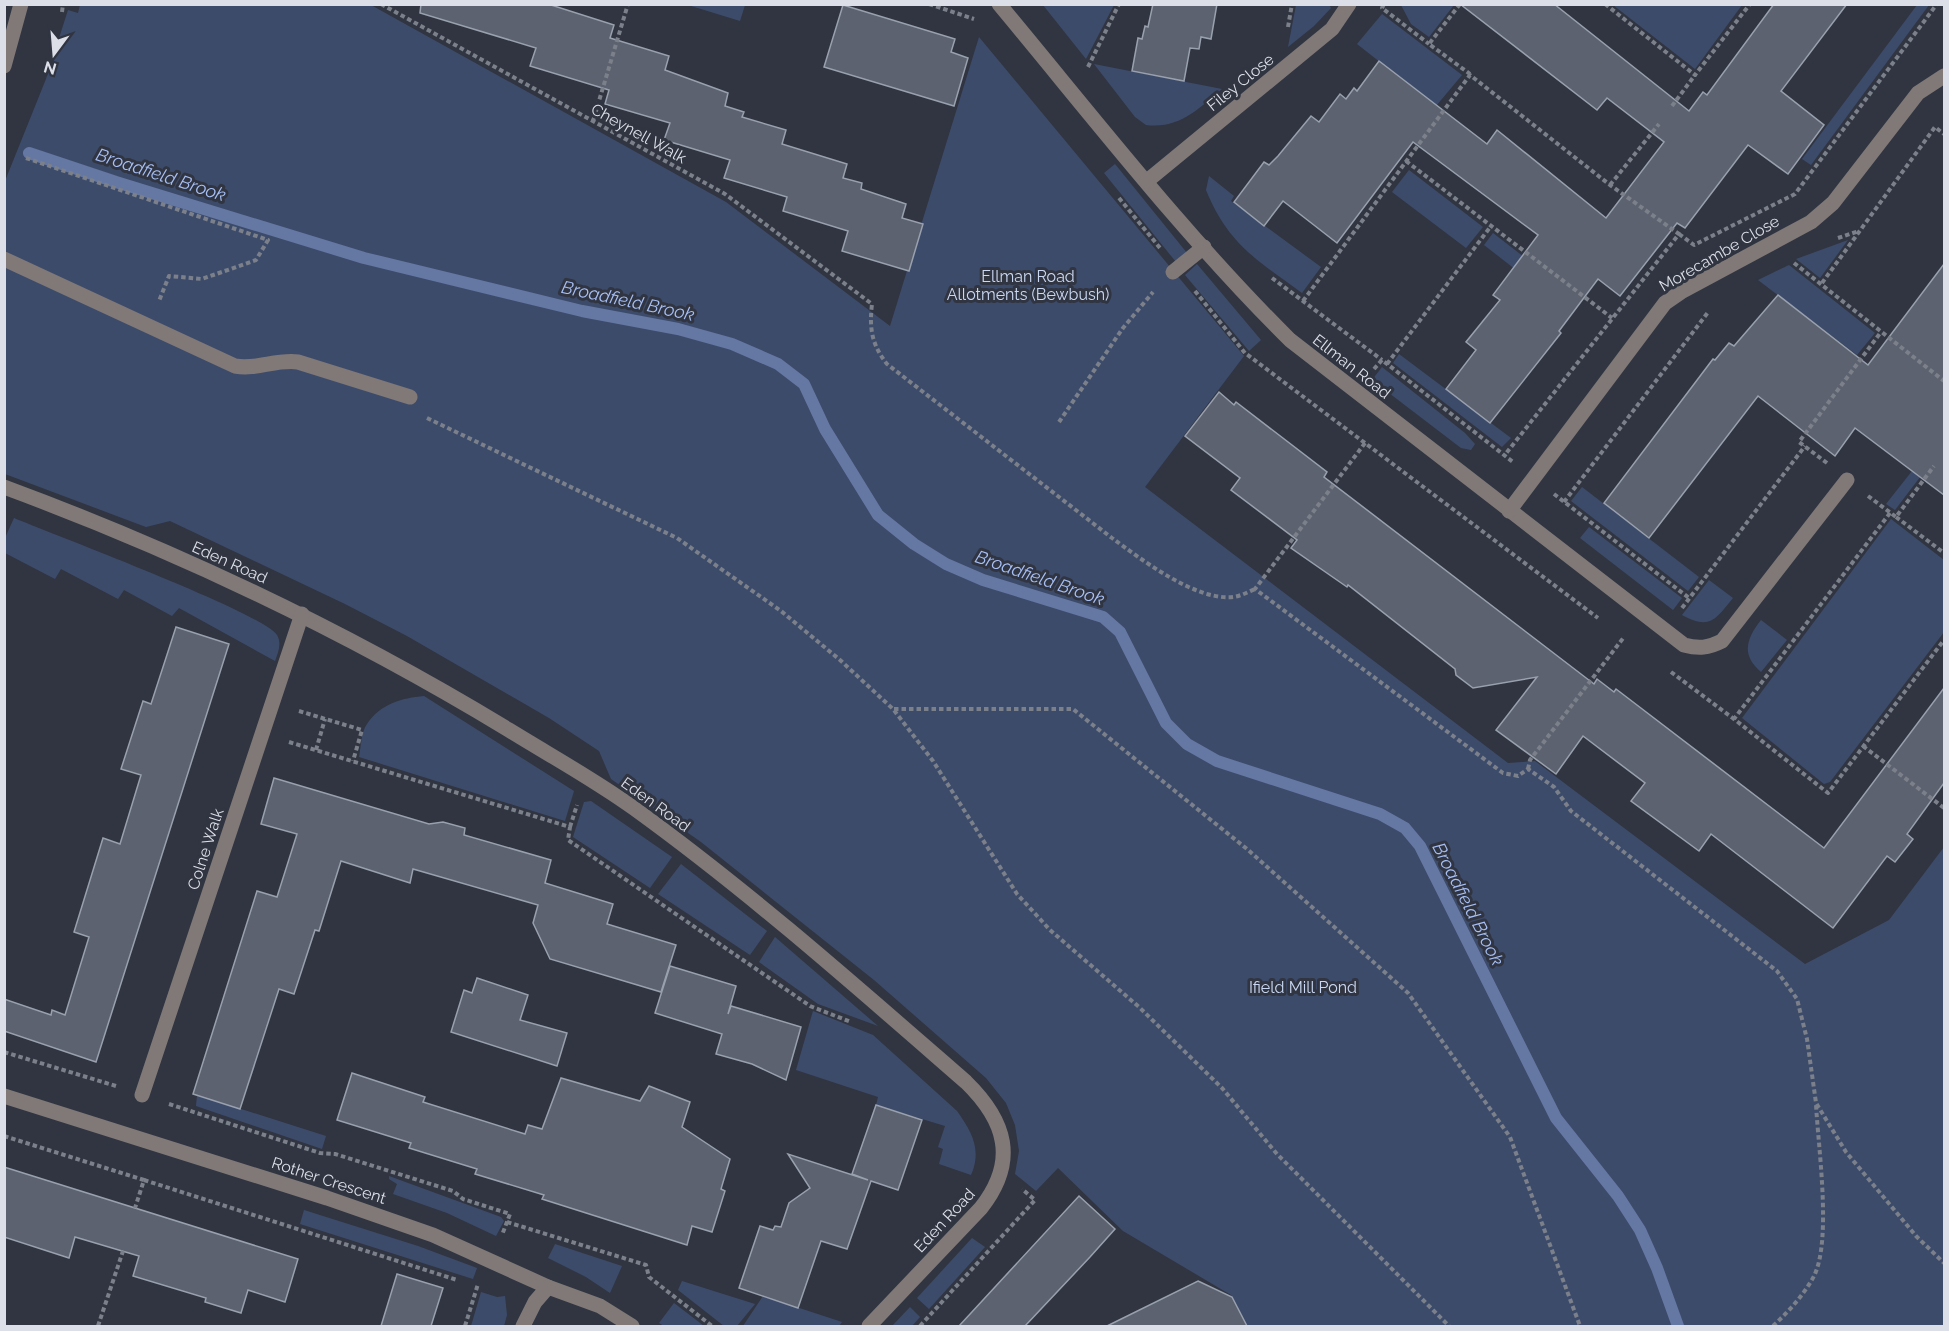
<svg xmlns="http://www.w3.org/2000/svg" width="1949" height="1331" font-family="Raleway,sans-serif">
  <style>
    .green { fill: #3d4b6b }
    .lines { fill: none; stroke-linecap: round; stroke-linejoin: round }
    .stream { stroke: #6578a4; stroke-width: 12 }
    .building { fill: #5c626f; stroke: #99a0ae; stroke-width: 1.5 }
    .path { stroke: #7b808a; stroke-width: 4; stroke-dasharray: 4.5 3; stroke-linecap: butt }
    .minor { stroke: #807977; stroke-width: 15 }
    .labels { text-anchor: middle; stroke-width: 6; stroke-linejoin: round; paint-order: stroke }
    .street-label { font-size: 16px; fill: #dcdfe7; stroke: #303541 }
    .park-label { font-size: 16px; fill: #cbd8f3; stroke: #303541 }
    .water-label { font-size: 18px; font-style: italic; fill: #a7bff5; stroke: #303541 }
  </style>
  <rect width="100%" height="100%" fill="#303541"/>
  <g class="green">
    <polygon points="80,5 371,5 726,202 890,326 979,37 1244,356 1145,487 1508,763 1535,761 1805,964 1889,920 1944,847 1944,1326 1247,1326 1231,1295 1123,1231 1058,1168 1036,1191 1015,1174 1019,1151 1015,1125 1006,1103 986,1078 874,980 701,842 611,779 599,751 549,718 407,636 345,604 170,521 146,527 5,474 5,181 46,79 68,10 78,13"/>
    <polygon points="688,5 745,5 740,21"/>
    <polygon points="1043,5 1114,5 1086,59"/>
    <polygon points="1296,5 1329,5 1331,8 1314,26 1288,47"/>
    <polygon points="1401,5 1401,4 1454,5 1429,37 1411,24"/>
    <polygon points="1613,5 1742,5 1695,69"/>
    <polygon points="1917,5 1929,5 1811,165 1802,159"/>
    <polygon points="1382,14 1462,75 1436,106 1357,44"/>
    <path d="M 1094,64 L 1222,89 C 1198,109 1180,129 1146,125 L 1135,117 Z"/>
    <polygon points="1115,164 1187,253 1176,262 1104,173"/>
    <polygon points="1409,170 1483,227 1466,248 1392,192"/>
    <path d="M 1209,176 L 1234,196 L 1231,201 L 1321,267 L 1302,293 C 1257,260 1228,244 1206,190 Z"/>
    <polygon points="1493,233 1581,301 1529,280 1484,245"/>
    <polygon points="1848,240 1820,278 1796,259"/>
    <polygon points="1197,264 1261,340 1249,351 1185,275"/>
    <polygon points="1789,265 1875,333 1857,355 1758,280"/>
    <polygon points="1399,354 1511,438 1502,447 1393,363"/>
    <polygon points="1382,367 1465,433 1475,444 1471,450 1461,448 1372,380"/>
    <polygon points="1930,464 1895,510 1886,504 1912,471"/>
    <polygon points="1582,487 1699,577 1688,591 1571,501"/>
    <path d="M 14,518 C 52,534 263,613 277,635 C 282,644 278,652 275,661 L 179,608 L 172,616 L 124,590 L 118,599 L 61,569 L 55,579 L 5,553 L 5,538 Z"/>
    <polygon points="1891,519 1944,560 1944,632 1830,782 1824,784 1742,718"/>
    <polygon points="1589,527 1682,598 1673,610 1580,538"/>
    <path d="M 1709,580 L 1733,598 C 1715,620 1710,630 1682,615 Z"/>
    <path d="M 1761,620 L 1787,640 L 1761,672 C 1741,655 1746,639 1761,620 Z"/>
    <path d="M 424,696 L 574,791 L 565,821 L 359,757 C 361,747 361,732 367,724 C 380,704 402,698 424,696 Z"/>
    <polygon points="591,801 672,857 650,888 573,837 584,802"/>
    <polygon points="681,864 767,931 750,955 658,894"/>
    <polygon points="775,937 878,1026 818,1004 759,962"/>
    <path d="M 813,1011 L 873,1035 L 957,1111 C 972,1132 982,1150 971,1175 L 939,1164 L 943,1149 L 938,1147 L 945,1126 L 876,1105 L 878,1097 L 796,1070 Z"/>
    <polygon points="197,1095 326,1136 322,1149 196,1106"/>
    <polygon points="389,1176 501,1217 504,1221 496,1236 447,1213 393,1194 397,1184 389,1179"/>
    <polygon points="304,1210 418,1246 477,1268 473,1279 300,1224"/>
    <polygon points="972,1238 985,1247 929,1309 917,1298"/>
    <polygon points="555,1244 622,1266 610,1293 586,1277 548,1258"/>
    <polygon points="682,1281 755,1304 737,1326 724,1326 678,1290"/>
    <polygon points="481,1292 497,1297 505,1296 507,1315 504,1326 471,1326"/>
    <polygon points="763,1296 842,1322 839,1326 743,1326"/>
    <polygon points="674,1303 704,1326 664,1326 659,1323"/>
    <polygon points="910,1307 920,1317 912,1326 892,1326"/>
  </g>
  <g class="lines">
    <polyline class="stream" points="29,153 116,182 364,258 582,311 678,329 732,344 778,364 804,384 825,429 878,515 914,544 946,564 983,580 1103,617 1120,632 1166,723 1187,744 1217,761 1380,814 1405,828 1420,846 1556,1118 1618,1196 1640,1230 1657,1268 1678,1326"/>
  </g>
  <g class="building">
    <polygon points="421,4 548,4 614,25 610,38 669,56 665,70 728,93 725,106 744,112 742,117 786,130 782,144 847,164 843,178 862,183 861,189 906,204 902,218 923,224 909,271 842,251 848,231 783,211 787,197 724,178 730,160 664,140 670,123 605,104 609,90 530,66 536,48 420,13"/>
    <polygon points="1153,4 1217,4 1211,39 1201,37 1199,49 1190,48 1184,81 1132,71 1138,38 1142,39 1145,26 1148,27"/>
    <polygon points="1460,4 1554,4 1689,111 1703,92 1707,95 1774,4 1847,4 1781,91 1824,125 1788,174 1748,145 1685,228 1677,223 1620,296 1598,279 1559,331 1561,333 1490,423 1446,389 1476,350 1466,342 1500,300 1493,295 1538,235 1413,142 1337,243 1283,201 1264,226 1234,202 1264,162 1269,165 1278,156 1311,116 1319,122 1340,94 1346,99 1354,88 1357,91 1379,61 1487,144 1497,130 1606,218 1664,142 1607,98 1597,110"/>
    <polygon points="843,5 955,39 951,52 968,58 954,106 824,67"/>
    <polygon points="1944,264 1944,495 1855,428 1835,456 1758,396 1649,538 1604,503 1713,359 1715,360 1729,343 1734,346 1778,295 1868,365"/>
    <polygon points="1219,392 1234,405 1236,402 1327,472 1324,477 1594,684 1597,679 1614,692 1616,689 1824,848 1944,688 1944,783 1907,834 1913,839 1895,862 1887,856 1833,928 1711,834 1699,851 1631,801 1645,783 1583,736 1556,774 1496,730 1537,677 1473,688 1456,675 1455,669 1348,585 1347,587 1291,548 1297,540 1231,490 1240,478 1185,436"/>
    <polygon points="176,627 229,644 96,1062 4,1031 4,999 51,1015 52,1010 65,1015 89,937 74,932 103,838 120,844 141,775 121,769 143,701 151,704"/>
    <polygon points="274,778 429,824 443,822 465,828 464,835 551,860 545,883 613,904 607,924 676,945 661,992 550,959 533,923 538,905 413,869 410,883 341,861 319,931 315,930 294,994 279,989 240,1109 193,1094 257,891 277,897 297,834 261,824"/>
    <polygon points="670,966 736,986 728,1014 731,1006 801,1027 786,1080 752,1064 716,1054 722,1034 655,1013"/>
    <polygon points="477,978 528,995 520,1020 567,1033 557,1066 451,1032 464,990 472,993"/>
    <polygon points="352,1073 425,1097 423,1102 525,1134 528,1125 542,1129 561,1078 640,1101 649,1086 690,1102 682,1127 730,1159 721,1189 725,1191 712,1232 692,1226 687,1245 542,1199 544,1195 475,1174 477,1169 409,1148 411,1143 337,1120"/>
    <polygon points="876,1105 922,1120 898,1190 871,1181 847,1249 821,1241 798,1308 739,1288 760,1226 773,1230 775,1226 781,1227 789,1203 810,1188 788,1154 868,1180 852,1174"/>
    <polygon points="4,1167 298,1259 285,1302 248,1290 241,1313 205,1302 206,1298 133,1276 139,1256 75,1237 69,1258 4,1237"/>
    <polygon points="1079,1196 1115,1229 1090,1257 1025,1326 959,1326"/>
    <polygon points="397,1274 443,1288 431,1326 381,1326"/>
    <polygon points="1198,1281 1232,1297 1247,1326 1107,1326"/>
  </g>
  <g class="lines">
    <g class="path">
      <path d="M 381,4 L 725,194 L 872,304 C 869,329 872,345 887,364 L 1112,538 C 1141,559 1195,601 1233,597 C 1241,596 1248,592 1255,589"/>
      <polyline points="929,4 974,19"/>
      <polyline points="1384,4 1382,8 1429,44"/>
      <polyline points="1460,4 1429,44 1470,74"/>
      <polyline points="1605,4 1695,75 1750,4"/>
      <polyline points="62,12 63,4"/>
      <polyline points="1288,27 1292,4"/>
      <polyline points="1088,67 1119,4"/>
      <polyline points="1672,106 1695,75"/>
      <polyline points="593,121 628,4"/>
      <polyline points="26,158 268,240 256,260 202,279 169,276 159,301"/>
      <polyline points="1406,161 1612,318"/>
      <polyline points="1610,185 1659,124"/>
      <polyline points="1119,198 1160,248"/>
      <polyline points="1679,234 1694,245 1795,194 1937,4"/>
      <polyline points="1838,238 1859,231"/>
      <polyline points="1794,263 1944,381"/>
      <polyline points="1272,278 1382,360"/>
      <polyline points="1822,283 1935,127 1944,134"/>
      <polyline points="1195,291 1245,353 1598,618"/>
      <polyline points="1303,301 1470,75 1610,185 1679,234 1504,456"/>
      <polyline points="1387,364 1491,226"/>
      <polyline points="1374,369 1382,360 1513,462"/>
      <polyline points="427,418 677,538 781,611 840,660 893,709 933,761 1017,894 1050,930 1139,1007 1222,1088 1277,1154 1449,1326"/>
      <polyline points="1059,422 1123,328 1153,292"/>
      <polyline points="1365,443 1255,589 1503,773 1518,776 1528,769 1554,787 1571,811 1777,971 1797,999 1807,1039 1816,1103 1846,1152 1916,1236 1944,1263"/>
      <polyline points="1827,463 1799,442 1881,332"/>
      <polyline points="1554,494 1689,598"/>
      <polyline points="1868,496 1896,517 1934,466"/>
      <polyline points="1564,502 1709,311"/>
      <polyline points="1890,513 1734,719 1828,793 1944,640"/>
      <polyline points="1896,517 1944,553"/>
      <polyline points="1682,608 1805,446"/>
      <polyline points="1671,672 1734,719"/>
      <polyline points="894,709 1073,709 1247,849 1408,993 1510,1137 1580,1326"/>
      <polyline points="299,711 362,730 353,761"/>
      <polyline points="289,742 570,827 568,840 810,1006 851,1022"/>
      <polyline points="1863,746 1944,808"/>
      <polyline points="316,750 325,719"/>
      <polyline points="1528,769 1530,760 1624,637"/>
      <polyline points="570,827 577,805"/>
      <polyline points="4,1052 116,1086"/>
      <polyline points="169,1104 320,1153 335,1154 453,1191 463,1199 510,1214 502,1235"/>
      <polyline points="4,1136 144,1180 135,1208"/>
      <polyline points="144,1180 457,1280"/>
      <polyline points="507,1222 646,1265 649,1277 712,1326"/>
      <polyline points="98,1326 123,1251"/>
      <polyline points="465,1326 478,1284"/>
      <polyline points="920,1326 1035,1200 1022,1189"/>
      <path d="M 1773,1326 C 1788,1312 1804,1295 1814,1276 C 1832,1240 1818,1146 1816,1104"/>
    </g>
    <g class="minor">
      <path d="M 999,4 C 1094,118 1185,236 1290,340 L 1684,645 C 1699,649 1708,648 1722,641 L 1847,480"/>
      <polyline points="4,66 21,4"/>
      <polyline points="1147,181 1332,29 1349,4"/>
      <path d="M 4,259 L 235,366 C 257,370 276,359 298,362 L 410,397"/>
      <polyline points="1173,272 1204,247"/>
      <path d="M 4,487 C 180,552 349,633 509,730 C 551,756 595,780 635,809 C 751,893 858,988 966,1082 C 1006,1121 1018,1161 981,1208 L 869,1326"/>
      <polyline points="1509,511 1665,303 1681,292 1811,222 1833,203 1918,93 1944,76"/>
      <polyline points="142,1095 302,614"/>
      <polyline points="4,1096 327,1198 433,1235 548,1287 600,1306 632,1326"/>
      <polyline points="523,1326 535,1302 548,1287"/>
    </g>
  </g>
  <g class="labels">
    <g class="street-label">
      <text transform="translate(1240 82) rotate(-39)" y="6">Filey Close</text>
      <text transform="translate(639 133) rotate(29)" y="6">Cheynell Walk</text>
      <text transform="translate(1719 253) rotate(-30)" y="6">Morecambe Close</text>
      <text transform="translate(1352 366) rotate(38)" y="6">Ellman Road</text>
      <text transform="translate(230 562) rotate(24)" y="6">Eden Road</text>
      <text transform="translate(656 804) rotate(36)" y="6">Eden Road</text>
      <text transform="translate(205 849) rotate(-72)" y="6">Colne Walk</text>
      <text transform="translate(329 1180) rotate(18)" y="6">Rother Crescent</text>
      <text transform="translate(944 1220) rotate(-47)" y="6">Eden Road</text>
    </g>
    <g class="park-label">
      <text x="1028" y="282">Ellman Road<tspan x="1028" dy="18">Allotments (Bewbush)</tspan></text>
      <text x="1303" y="993">Ifield Mill Pond</text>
    </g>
    <g class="water-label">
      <text transform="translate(161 175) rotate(18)" y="6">Broadfield Brook</text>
      <text transform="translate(628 301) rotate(12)" y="6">Broadfield Brook</text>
      <text transform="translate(1040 578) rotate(19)" y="6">Broadfield Brook</text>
      <text transform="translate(1468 904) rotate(63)" y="6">Broadfield Brook</text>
    </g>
  </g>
  <rect width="1949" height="1331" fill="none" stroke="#dcdfe7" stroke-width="12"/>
  <g transform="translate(54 54) rotate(196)" stroke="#303541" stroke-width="4.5" paint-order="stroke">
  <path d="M0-4.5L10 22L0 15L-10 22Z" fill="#dcdfe7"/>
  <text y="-9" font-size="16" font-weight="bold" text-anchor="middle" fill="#dcdfe7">N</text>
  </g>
</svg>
